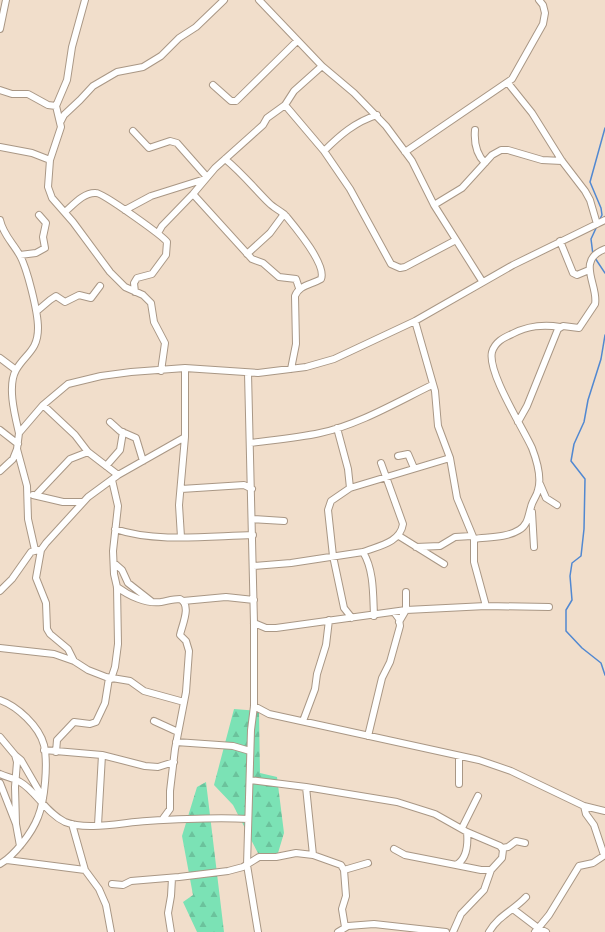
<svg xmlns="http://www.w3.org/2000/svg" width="605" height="932" font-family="Roboto,sans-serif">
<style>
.forest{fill:url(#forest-firs)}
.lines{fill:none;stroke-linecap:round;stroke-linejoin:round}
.stream{stroke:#5188d1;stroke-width:1.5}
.minor-casing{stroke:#a99785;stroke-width:8}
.minor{stroke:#fff;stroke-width:6}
</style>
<defs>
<pattern id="forest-firs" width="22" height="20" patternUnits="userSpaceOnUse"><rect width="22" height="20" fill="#7be2b5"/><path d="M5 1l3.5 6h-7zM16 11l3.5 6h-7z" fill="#6bc29c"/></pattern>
</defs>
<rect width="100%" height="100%" fill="#f1decb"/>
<path class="forest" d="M234 709 259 711 260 773 277 777 284 833 278 853 260 857 233 805 214 785Z
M206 782 224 932H197L183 902 193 895 182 836 197 787Z"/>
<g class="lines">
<path class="stream" d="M600 219 602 215 601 208 590 182 605 128
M593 255 591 239 597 226
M595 258 605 273
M605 335 601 359 588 400 584 422 574 444 571 461 585 479 584 529 581 556 572 563 570 576 572 600 566 610V631L582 648 601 663 605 675"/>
<defs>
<path id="minor" d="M85 0 72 47 67 80 56 106 61 127 50 160 48 187 52 198 73 222 110 272 125 287 143 295 151 303 154 322 165 343 161 371
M259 0 322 66 354 93 386 126 412 161 434 205 482 281
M0 29 6 0
M508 83 532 113 562 161 585 191 590 200 597 224
M213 85 231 101H236L297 41
M0 90 12 94H28L48 105 56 106
M285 105 324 151 350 189 391 264 400 268 405 267 456 240
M61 121 64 115 80 100 93 86 117 72 143 67 161 56 179 38 196 27 224 0
M475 130C474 142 476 154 485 163
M133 131 149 148 170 141 177 143 207 177
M0 147 32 153 50 160
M324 151C340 135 355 122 377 115
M405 152 512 79 543 24 545 13 543 5 539 0
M225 159C241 172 254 188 269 203 274 208 281 211 286 216 295 227 327 265 321 279 311 285 299 285 295 296L296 344 291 369
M193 194 252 259 263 263 279 277 296 279 299 288
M434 205 462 188 492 155 501 150H508L542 160 562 161
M125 210 151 196 205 179
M65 212C73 205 84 192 96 193 103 193 163 236 167 242L166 255 152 274 137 278 134 283 135 292
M0 220C3 234 12 242 19 254 27 267 38 312 38 328 38 351 25 354 16 370 7 386 15 416 19 433
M158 233 162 226 193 194 215 168 263 125 267 118 285 105 294 91 322 66
M560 241 573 273 577 275 589 270
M247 254 270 233 284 214
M20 255 36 253 45 248 43 237 46 223 39 215
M37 311 50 300 56 296 65 302 79 295 91 298 100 286
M415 321 435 391 438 426 450 458 457 498 474 539V562L486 606
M0 358 16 370
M248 373 254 623V706L251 730 247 865 258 932
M43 405 75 435 88 452 118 475
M110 422 120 431 136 438 143 461
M518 422 527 406 558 329 563 326 579 328 595 304C599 286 575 260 605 249
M337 428 348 469 350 488
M0 430 18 444
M250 443C273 440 297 438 320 433 358 425 397 402 432 385
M17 449 27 486 28 519 35 550
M398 456 408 454 414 468
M106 466 120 450 123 432
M0 471 13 459 17 449 19 433 43 405 68 384 101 376 131 372 185 368 258 373 306 367 334 359 415 321 513 265 605 220
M540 484 546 498 557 505
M181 489 244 485 252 489
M33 495 63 502H83
M36 495 70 459 88 452
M532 512 534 547
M252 519 284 521
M115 529C156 543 209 536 253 535
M399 536 444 564
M181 537 179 505 185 437
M474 539C488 537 506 538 519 530 528 525 528 516 531 507 532 501 537 496 538 490 542 477 537 461 532 448 523 428 487 372 492 352 495 342 503 338 512 334 528 326 542 324 560 327
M416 547 440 546 455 537 472 536
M363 552C378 546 400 543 403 524L381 463
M114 563 122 570 128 583 151 601
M253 566 291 563 363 552C374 570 373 594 374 616
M117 587C129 596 146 604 161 602 167 601 173 599 180 599 192 605 182 625 180 635L186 641 189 651 186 692 175 749 170 791V809L162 820
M0 591 12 579 31 552 38 550
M183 601 226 597 254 600
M352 618 344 608 333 556 328 510 331 501 350 488 450 458
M399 622 406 610V592
M254 623 266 628H276L406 610 486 606 549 607
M0 648 54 654 74 661 88 670 106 677 130 681 144 691 184 702
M74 661 68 649 50 634 47 629 46 603 36 578 41 550 46 543 88 497 118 475 185 437V368
M111 679 115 667 118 644 117 587 114 574 113 551 118 506 112 480
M0 700C17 706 39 726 44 745 48 763 45 800 38 817 32 833 14 856 0 864
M254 706 269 714 479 760 511 771 584 806 605 811
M154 721 178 732
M303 721 315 689 317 674 326 645 329 620
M368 736 382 678 390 662 400 626 399 619 394 612
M0 737 15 755 17 762 15 787 16 824
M176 742 233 746 250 751
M44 750 102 755 145 766 158 767 174 762
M56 752 57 740 74 722 90 724 96 722 105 703 109 678
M15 755 21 760 43 798
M459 756V784
M0 774C6 777 14 778 20 782 35 790 46 813 65 822 87 831 124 822 147 821 180 819 215 817 248 819
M250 780 306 787 397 802 435 814 467 832 500 846 503 850 502 858 491 870 484 890 461 914 453 932
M0 783 16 824 20 846
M306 787 313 855
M584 806 586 814 594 825 604 855
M72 824 85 870 99 889 106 905 111 932
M98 825 102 755
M462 828 478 796
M502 848 508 847 516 841 525 843
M394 849 405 855 456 865C467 859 468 843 467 832
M7 860 85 870
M456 865 481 870H491
M344 870 368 863
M112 884 123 885 131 881 179 877 228 871 243 867 259 857H276L296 853 313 855 341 865 344 870 346 896 342 909 345 927
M513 909 538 928 546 932
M171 932 168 913 171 896 172 878
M338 932 348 926 374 924 446 932
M489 932C499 915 513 911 526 897
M535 932 549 915 579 866 593 863 605 855"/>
</defs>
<use href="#minor" class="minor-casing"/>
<use href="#minor" class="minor"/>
</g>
</svg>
